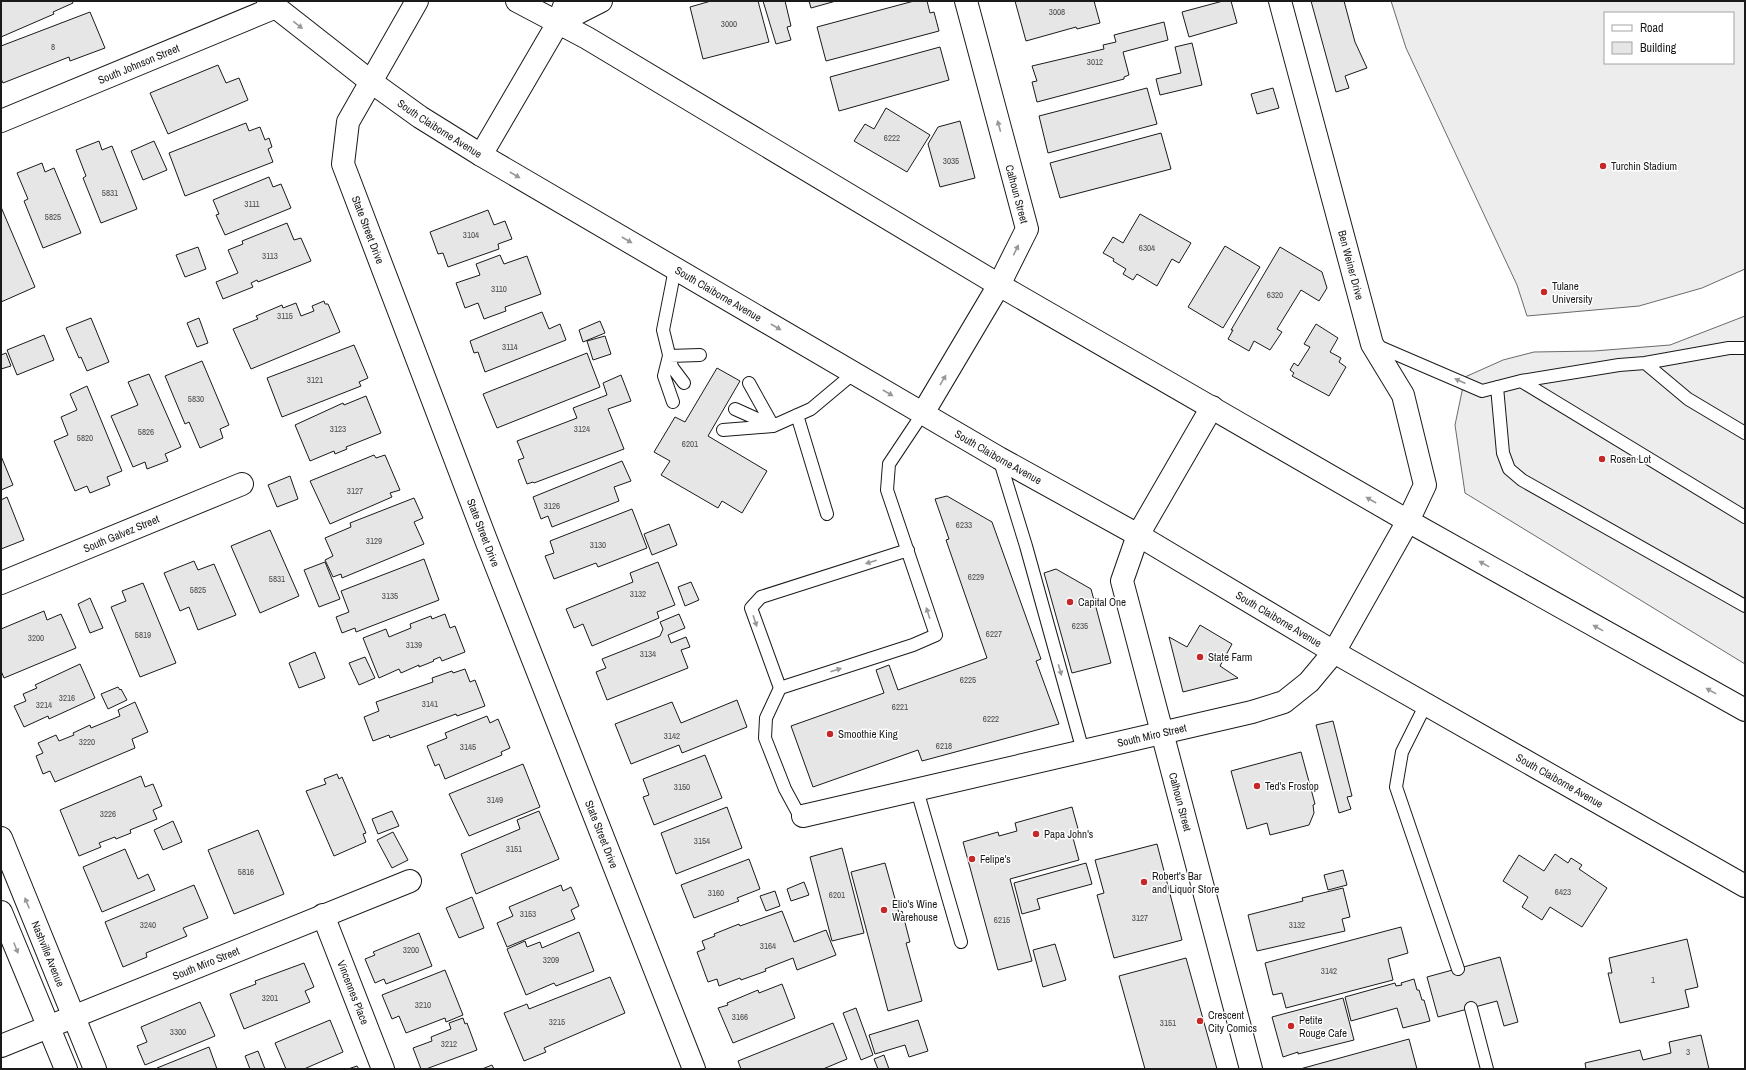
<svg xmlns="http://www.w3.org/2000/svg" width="1746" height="1070" font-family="'Archivo Narrow',sans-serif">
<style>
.built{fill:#ededed;stroke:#6a6a6a;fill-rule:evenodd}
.building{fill:#e6e6e6;stroke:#1a1a1a}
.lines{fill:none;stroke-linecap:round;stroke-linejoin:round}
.lane-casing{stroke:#1a1a1a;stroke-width:14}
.street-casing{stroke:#1a1a1a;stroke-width:24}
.primary-casing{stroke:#1a1a1a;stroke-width:24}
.lane{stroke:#fff;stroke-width:12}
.street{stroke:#fff;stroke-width:22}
.primary{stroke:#fff;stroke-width:22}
.oneway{fill:#989898}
.poi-dot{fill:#c62828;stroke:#fff;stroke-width:1.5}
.labels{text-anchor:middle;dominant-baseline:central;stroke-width:3;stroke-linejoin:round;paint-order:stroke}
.number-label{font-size:9px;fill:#4d4d4d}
.street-label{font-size:11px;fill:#1a1a1a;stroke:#fff}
.poi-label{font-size:11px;fill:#1a1a1a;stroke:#fff;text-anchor:start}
</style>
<rect width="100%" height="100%" fill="#fff"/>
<path class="built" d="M1391 1H1745V269L1702 288 1639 306 1527 316 1517 285 1406 48ZM1605 13H1733V63H1605Z
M1745 316V664L1465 493 1455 425 1465 377 1503 360 1534 352 1594 351 1670 345Z"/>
<path class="building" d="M1 1H72L73 3 53 12 54 14 1 37Z
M711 1H758L769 42 703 59 690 7Z
M763 1H785L791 26 787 27 791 40 776 44Z
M809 1H836L811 8Z
M914 1H927L930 13 934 12 939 31 826 61 817 27Z
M1015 1H1094L1100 23 1077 29 1076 27 1026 41Z
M1223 1H1231L1237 23 1189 37 1182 12Z
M1311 1H1344L1355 42 1367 68 1345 76 1349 88 1336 92Z
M90 12 105 48 70 61 69 57 3 83 1 79V46Z
M1164 22 1168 40 1123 52 1129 75 1124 77V79L1037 102 1032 82 1037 81 1032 66 1104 49 1103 45 1116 42 1114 35Z
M1192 43 1202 85 1160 95 1156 79 1181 73 1175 47Z
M940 47 949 80 839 111 830 77Z
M218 65 226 83 239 78 248 100 168 134 150 93Z
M1147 88 1157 124 1048 153 1039 116Z
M1273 88 1279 108 1257 114 1251 94Z
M886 108 930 135 907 172 854 141 865 124 874 129Z
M960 121 975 178 940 187 928 144 938 127Z
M246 123 249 131 260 127 265 140 269 138 272 147 268 149 273 162 185 196 169 153Z
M1161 133 1171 169 1060 198 1050 163Z
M99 141 102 150 112 146 137 209 101 223 83 178 86 176 76 150Z
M154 141 167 170 143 180 131 151Z
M42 163 45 172 54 168 81 233 43 248 24 201 28 199 17 173Z
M269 177 273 187 281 184 291 208 225 235 216 215 219 214 213 200Z
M1 207 35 287 1 302Z
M488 210 494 225 505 221 512 239 498 244 499 249 448 267 443 253 438 254 430 232Z
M1140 214 1191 243 1179 263 1172 259 1157 286 1137 274 1133 280 1123 274 1126 269 1113 261 1114 259 1103 253 1113 237 1123 243Z
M287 223 294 240 301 238 311 261 258 282 257 280 251 283 253 287 223 299 216 282 238 273 228 250 243 244 242 241Z
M1225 246 1260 267 1223 328 1188 307Z
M198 247 206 269 185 277 176 255Z
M1280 247 1322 272 1327 288 1319 301 1301 290 1277 329 1282 332 1270 350 1254 341 1249 351 1228 339 1233 330H1231Z
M500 255 504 264 527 256 541 294 505 307 506 311 484 319 478 303 465 308 456 283 480 275 476 264Z
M324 301 325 304H328L340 332 251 369 233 329 258 319 256 316 282 305 283 308 296 303 301 316 314 311 312 306Z
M542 312 549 329 560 324 566 340 485 372 478 352 474 353 470 341Z
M91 318 109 362 87 371 81 357 79 358 66 328Z
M199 318 208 343 197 347 187 323Z
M600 321 605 333 583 342 579 330Z
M1316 324 1338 338 1330 352 1341 358 1339 362 1346 367 1329 396 1292 376 1294 373 1290 370 1294 363 1298 366 1310 347 1304 344Z
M44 335 54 360 17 375 7 350Z
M605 336 611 354 593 360 587 341Z
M354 345 368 378 359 382 361 386 282 417 267 378Z
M6 353 11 366 1 369V355Z
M587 353 600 387 497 428 483 394Z
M202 361 229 425 220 429 223 438 200 448 189 422 185 424 165 376Z
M717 368 740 381 708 436 767 471 742 513 722 501 718 508 661 475 670 461 654 452 675 417 685 422Z
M149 374 181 447 165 454 168 461 147 469 145 462 133 467 111 416 138 405 128 382Z
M621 375 631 401 608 409 624 449 534 483 533 482 527 484 518 460 524 458 517 441 577 418 573 408 607 395 603 383Z
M87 386 122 471 107 477 110 485 90 493 87 486 75 491 54 441 68 435 61 417 77 410 70 394Z
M366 396 381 433 346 447 347 449 335 454 334 451 310 461 295 425 343 403 344 405Z
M374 455 376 458 385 455 400 490 390 493 392 497 330 524 310 481Z
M1 456 13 485 1 490Z
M622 461 631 481 614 487 619 501 552 527 548 516 541 519 533 497Z
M290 476 298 499 277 507 268 485Z
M947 496 992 522 1041 659 1036 661 1059 724 922 761 918 750 813 787 791 726 884 693 876 670 889 665 898 690 987 658 946 540 949 539 935 499Z
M7 497 24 540 1 549V500Z
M414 498 423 518 414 522 424 544 342 578 341 574 333 577 325 560 333 556 325 538 351 527 350 523Z
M632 509 647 548 598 567 596 563 554 579 545 556 554 553 550 541Z
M669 524 677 545 652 555 644 534Z
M270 530 299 596 260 613 231 546Z
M424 559 439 600 356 632 355 628 342 633 336 617 349 612 341 591Z
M194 561 198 570 214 564 236 615 198 630 189 607 180 611 164 573Z
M325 562 340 599 319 607 304 570Z
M658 562 675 605 657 612 659 618 592 646 583 624 574 628 566 609 633 582 630 573Z
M1056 569 1091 589 1111 663 1072 673 1044 573Z
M691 582 699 600 685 606 678 587Z
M143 583 176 663 140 677 111 607 126 601 122 591Z
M90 598 103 628 90 633 78 604Z
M44 611 47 620 61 614 76 648 4 678 1 671V629Z
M445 614 450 628 455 626 465 652 442 661 440 657 433 660 434 661 419 667V665L401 673 399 669 379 678 363 638 386 629 389 637 411 628 410 624 431 616 432 619Z
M679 614 685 628 668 635 671 643 686 637 690 647 681 650 688 668 607 700 596 672 606 668 602 659 660 636 663 629 660 622Z
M1200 625 1232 644 1220 666 1238 678 1183 692 1169 637 1187 647Z
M315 652 325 678 299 688 289 663Z
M365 657 375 678 359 685 349 663Z
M80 664 95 698 49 719 48 716 24 727 14 706 26 701 23 694 37 688 35 685Z
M465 669 470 682 475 680 485 706 457 716 456 714 390 738 389 735 373 741 364 717 379 711 376 702 433 682 432 678 452 671 453 673Z
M118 687 120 690 121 689 127 700 108 709 101 694Z
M737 700 747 727 682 753 679 745 631 764 615 724 672 702 681 723Z
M135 702 148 732 132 739 135 748 55 782 50 771 43 774 36 756 43 753 38 743 56 735 59 741 74 735 73 733 90 725 91 728 120 716 118 710Z
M487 716 490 723 498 719 510 748 501 752 502 755 445 779 439 764 435 766 427 746 447 738 445 733Z
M1333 721 1352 796 1347 797 1351 809 1339 813 1316 725Z
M1301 752 1315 804 1313 805 1314 813 1309 825 1270 835 1267 823 1247 829 1231 771Z
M705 755 722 798 654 825 643 797 649 795 643 779Z
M523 764 540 807 469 836 449 794Z
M337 774 339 779 342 777 366 833 363 834 366 842 334 856 306 791 326 784 324 779Z
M141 776 145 787 153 784 162 806 153 810 157 819 130 830 131 833 116 839 115 837 99 843 101 847 79 856 60 810Z
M727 807 742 848 676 874 661 833Z
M1072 807 1080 836 1073 838 1079 860 1010 879 1032 961 998 970 963 842 998 832 999 836 1017 831 1015 823Z
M392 811 399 826 378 834 372 819Z
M539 811 559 859 476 894 461 854 520 829 517 820Z
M173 821 182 842 163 850 154 830Z
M258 830 284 894 234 914 208 850Z
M393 832 408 860 392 868 377 840Z
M1157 844 1182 940 1114 958 1097 895 1104 893 1095 860Z
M842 848 864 933 832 941 810 857Z
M125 849 138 879 148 874 155 890 102 912 83 867Z
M1555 854 1568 863 1571 858 1582 865 1579 869 1607 888 1582 927 1550 907 1542 920 1522 907 1528 897 1503 881 1519 855 1544 871Z
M749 859 760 889 737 898 739 901 694 918 681 885Z
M885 863 899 913 902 911 910 942 906 943 922 1001 888 1011 851 872Z
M1086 863 1092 884 1037 899 1040 909 1022 914 1014 883Z
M1343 870 1347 885 1328 890 1324 875Z
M804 882 809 895 791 901 787 889Z
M194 885 208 918 183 928 187 936 146 953 147 957 123 967 105 922Z
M561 885 563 891 571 887 579 906 571 910 575 919 507 947 497 923 513 916 509 907Z
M1343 888 1350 917 1342 919 1345 931 1257 951 1248 915 1303 901 1302 898Z
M775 891 780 906 766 911 760 896Z
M472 897 484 928 459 938 446 908Z
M782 911 794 942 826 930 836 955 797 970 793 958 765 969 766 971 741 980 740 978 719 986 717 979 708 982 697 952 705 949 702 941 715 936 714 934 739 924 740 926Z
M1401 927 1408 953 1388 959 1393 980 1286 1008 1282 993 1273 995 1265 963Z
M579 932 594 971 556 986 554 983 526 995 507 949 525 941 527 947 540 942 542 948Z
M419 933 432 966 386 984 384 979 375 983 365 959 375 955 373 952Z
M1687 939 1698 987 1685 990 1689 1007 1620 1023 1608 973H1612L1609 958Z
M1055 944 1066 980 1043 987 1033 950Z
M1500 957 1518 1022 1504 1026 1497 1001 1438 1017 1427 977Z
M1186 958 1217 1069H1145L1119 976Z
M304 963 314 987 305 991 310 1002 244 1029 230 994 256 984 255 981Z
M445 970 463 1015 446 1022 445 1018 406 1033 399 1016 392 1019 382 995Z
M610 977 625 1013 544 1048 546 1052 524 1061 504 1013 527 1004 529 1009Z
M1414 979 1417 990H1419L1422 1000H1424L1430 1021 1403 1028 1397 1008 1351 1021 1345 997 1395 983 1396 986 1402 985 1401 983Z
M782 984 795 1018 733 1043 718 1008 728 1005 727 1003 758 990 759 993Z
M1343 998 1354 1040 1298 1054V1052L1283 1057 1272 1017Z
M200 1002 215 1036 145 1065 137 1046 147 1042 141 1027Z
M856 1008 873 1055 861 1060 843 1013Z
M463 1018 465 1024 467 1023 477 1050 426 1069H421L413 1048 432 1041 431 1037 451 1029 449 1023Z
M330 1020 343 1052 304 1069H286L275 1043Z
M918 1020 928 1051 909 1057 905 1045 875 1054 869 1035Z
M833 1023 847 1059 823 1069H741L738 1061Z
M1701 1035 1709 1069H1586L1585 1063 1640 1050 1643 1060 1671 1053 1669 1042Z
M1409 1039 1417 1069H1300Z
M209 1047 217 1069H157V1068Z
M258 1051 265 1069H250L245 1056Z
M884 1055 889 1069H878L874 1059Z
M492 1065 494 1069H482Z
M357 1066 359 1069H348Z"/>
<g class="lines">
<defs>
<path id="lane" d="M675 269 663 330 672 367 684 383
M1375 345 1482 391 1521 381 1745 517
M1645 363 1688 399 1745 433
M1521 381 1619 365 1645 363 1729 348H1745
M1497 387 1503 453 1509 469 1522 480 1745 606
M673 402 664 376 669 356 700 355
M735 409 773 426 811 409 854 373
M797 415 827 514
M723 430 773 426 749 383
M999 458 1026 546 1083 751
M908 550 761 597 751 608 780 688 913 645 936 635 887 490 889 464 923 413
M780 688 766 718 765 738 785 789 798 813 803 816
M1426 704 1402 752 1396 787 1458 969
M917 790 961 942
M1471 1008 1487 1069"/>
<g id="street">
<path id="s1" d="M417 1 348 122 343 164 486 540 694 1069"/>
<path d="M558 23 601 1"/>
<path id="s2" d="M1 121 276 7"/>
<path d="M481 155 558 23 566 1"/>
<path id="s3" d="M1212 407 1138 535 1122 581 1251 1069"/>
<path d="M923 413 999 285 1027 229 966 1"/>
<path id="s4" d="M1 583 242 484"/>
<path id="s5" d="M803 816 1252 712 1284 702 1309 682 1334 652 1408 521 1425 485 1403 395 1372 344 1280 1"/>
<path id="s6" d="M1 838 95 1069"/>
<path d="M1 912 66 1069"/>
<path id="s7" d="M323 915 383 1069"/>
<path id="s8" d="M1 1046 410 881"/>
</g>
<g id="primary">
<path id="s9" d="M268 1 370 81 420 117 481 155 999 458 1138 535 1334 652 1745 886"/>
<path d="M517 1 587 38 999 285 1408 521 1745 710"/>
</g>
</defs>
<use href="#lane" class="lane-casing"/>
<use href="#street" class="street-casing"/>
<use href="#primary" class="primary-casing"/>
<use href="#lane" class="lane"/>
<use href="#street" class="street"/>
<use href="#primary" class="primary"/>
</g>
<defs><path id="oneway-solid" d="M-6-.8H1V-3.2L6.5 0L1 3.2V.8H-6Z"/></defs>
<g class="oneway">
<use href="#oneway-solid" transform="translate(298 25) rotate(38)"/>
<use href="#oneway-solid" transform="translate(999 126) rotate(-105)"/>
<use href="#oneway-solid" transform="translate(515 175) rotate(30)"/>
<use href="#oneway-solid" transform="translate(627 240) rotate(30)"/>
<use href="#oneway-solid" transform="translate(1016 250) rotate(-64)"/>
<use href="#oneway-solid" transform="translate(776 327) rotate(30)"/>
<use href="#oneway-solid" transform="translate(943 380) rotate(-59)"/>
<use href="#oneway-solid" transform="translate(1460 381) rotate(-156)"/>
<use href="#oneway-solid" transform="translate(888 393) rotate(30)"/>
<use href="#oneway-solid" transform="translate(1371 500) rotate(-150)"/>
<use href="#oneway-solid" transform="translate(871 562) rotate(162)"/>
<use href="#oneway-solid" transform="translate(1484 564) rotate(-151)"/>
<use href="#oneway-solid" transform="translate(928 613) rotate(-108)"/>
<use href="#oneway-solid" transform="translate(755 621) rotate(71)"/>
<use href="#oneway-solid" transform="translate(1598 628) rotate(-151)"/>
<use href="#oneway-solid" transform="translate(836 670) rotate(-18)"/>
<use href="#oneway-solid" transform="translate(1060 670) rotate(74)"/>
<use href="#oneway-solid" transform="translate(1711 691) rotate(-151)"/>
<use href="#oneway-solid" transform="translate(27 903) rotate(-112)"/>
<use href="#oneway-solid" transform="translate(16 948) rotate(68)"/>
</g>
<g class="poi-dot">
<circle cx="1603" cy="166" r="4"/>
<circle cx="1544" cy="292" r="4"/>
<circle cx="1602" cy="459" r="4"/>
<circle cx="1070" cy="602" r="4"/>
<circle cx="1200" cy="657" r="4"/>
<circle cx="830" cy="734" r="4"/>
<circle cx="1257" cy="786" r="4"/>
<circle cx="1036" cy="834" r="4"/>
<circle cx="972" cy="859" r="4"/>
<circle cx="1144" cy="882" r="4"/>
<circle cx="884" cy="910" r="4"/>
<circle cx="1200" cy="1021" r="4"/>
<circle cx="1291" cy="1026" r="4"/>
</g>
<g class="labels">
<g class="number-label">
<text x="1057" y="12">3008</text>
<text x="729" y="24">3000</text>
<text x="53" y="47">8</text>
<text x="1095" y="62">3012</text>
<text x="892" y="138">6222</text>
<text x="951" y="161">3035</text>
<text x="110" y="193">5831</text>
<text x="252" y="204">3111</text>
<text x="53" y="217">5825</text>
<text x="471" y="235">3104</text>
<text x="1147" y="248">6304</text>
<text x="270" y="256">3113</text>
<text x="499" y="289">3110</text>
<text x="1275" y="295">6320</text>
<text x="285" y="316">3115</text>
<text x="510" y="347">3114</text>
<text x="315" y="380">3121</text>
<text x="196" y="399">5830</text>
<text x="338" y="429">3123</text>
<text x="582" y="429">3124</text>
<text x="146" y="432">5826</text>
<text x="85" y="438">5820</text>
<text x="690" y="444">6201</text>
<text x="355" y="491">3127</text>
<text x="552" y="506">3126</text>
<text x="964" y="525">6233</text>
<text x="374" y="541">3129</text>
<text x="598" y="545">3130</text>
<text x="976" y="577">6229</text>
<text x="277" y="579">5831</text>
<text x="198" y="590">5825</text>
<text x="638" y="594">3132</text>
<text x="390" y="596">3135</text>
<text x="1080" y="626">6235</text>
<text x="994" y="634">6227</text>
<text x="143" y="635">5819</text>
<text x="36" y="638">3200</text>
<text x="414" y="645">3139</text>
<text x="648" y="654">3134</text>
<text x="968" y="680">6225</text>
<text x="67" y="698">3216</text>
<text x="430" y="704">3141</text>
<text x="44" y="705">3214</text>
<text x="900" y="707">6221</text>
<text x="991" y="719">6222</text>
<text x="672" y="736">3142</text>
<text x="87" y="742">3220</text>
<text x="944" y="746">6218</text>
<text x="468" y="747">3145</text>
<text x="682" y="787">3150</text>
<text x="495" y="800">3149</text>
<text x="108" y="814">3226</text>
<text x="702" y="841">3154</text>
<text x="514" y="849">3151</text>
<text x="246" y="872">5816</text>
<text x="1563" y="892">6423</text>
<text x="716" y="893">3160</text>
<text x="837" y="895">6201</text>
<text x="528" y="914">3153</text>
<text x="1140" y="918">3127</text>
<text x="1002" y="920">6215</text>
<text x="148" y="925">3240</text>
<text x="1297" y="925">3132</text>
<text x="768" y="946">3164</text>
<text x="411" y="950">3200</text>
<text x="551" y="960">3209</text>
<text x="1329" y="971">3142</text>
<text x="1653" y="980">1</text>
<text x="270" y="998">3201</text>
<text x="423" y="1005">3210</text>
<text x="740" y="1017">3166</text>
<text x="557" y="1022">3215</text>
<text x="1168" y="1023">3151</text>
<text x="178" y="1032">3300</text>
<text x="449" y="1044">3212</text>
<text x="1688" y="1052">3</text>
</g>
<g class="street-label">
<text stroke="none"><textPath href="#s2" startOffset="149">South Johnson Street</textPath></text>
<text stroke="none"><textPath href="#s9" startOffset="214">South Claiborne Avenue</textPath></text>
<text transform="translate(1017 194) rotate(75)">Calhoun Street</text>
<text stroke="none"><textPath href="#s1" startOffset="252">State Street Drive</textPath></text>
<text transform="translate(1351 265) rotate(75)">Ben Weiner Drive</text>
<text stroke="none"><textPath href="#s9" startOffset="538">South Claiborne Avenue</textPath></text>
<text stroke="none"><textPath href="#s9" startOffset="862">South Claiborne Avenue</textPath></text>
<text stroke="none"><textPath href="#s1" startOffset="576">State Street Drive</textPath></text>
<text stroke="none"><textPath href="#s4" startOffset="130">South Galvez Street</textPath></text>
<text stroke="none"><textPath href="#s9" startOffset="1186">South Claiborne Avenue</textPath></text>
<text stroke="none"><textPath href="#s5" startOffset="358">South Miro Street</textPath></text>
<text stroke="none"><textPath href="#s9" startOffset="1510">South Claiborne Avenue</textPath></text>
<text stroke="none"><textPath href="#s3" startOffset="425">Calhoun Street</textPath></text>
<text stroke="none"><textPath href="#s1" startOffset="900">State Street Drive</textPath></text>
<text stroke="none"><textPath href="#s6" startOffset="125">Nashville Avenue</textPath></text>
<text stroke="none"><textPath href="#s8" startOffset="221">South Miro Street</textPath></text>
<text stroke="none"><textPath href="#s7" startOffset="83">Vincennes Place</textPath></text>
</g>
<g class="poi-label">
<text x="1611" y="166">Turchin Stadium</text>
<text x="1552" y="286">Tulane<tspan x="1552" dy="13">University</tspan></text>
<text x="1610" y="459">Rosen Lot</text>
<text x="1078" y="602">Capital One</text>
<text x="1208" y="657">State Farm</text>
<text x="838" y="734">Smoothie King</text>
<text x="1265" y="786">Ted's Frostop</text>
<text x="1044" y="834">Papa John's</text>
<text x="980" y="859">Felipe's</text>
<text x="1152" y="876">Robert's Bar<tspan x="1152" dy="13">and Liquor Store</tspan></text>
<text x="892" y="904">Elio's Wine<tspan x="892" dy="13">Warehouse</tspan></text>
<text x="1208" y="1015">Crescent<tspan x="1208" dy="13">City Comics</tspan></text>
<text x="1299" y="1020">Petite<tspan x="1299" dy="13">Rouge Cafe</tspan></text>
</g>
</g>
<rect width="1746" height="1070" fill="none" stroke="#1a1a1a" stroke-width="4"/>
<rect x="1604" y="12" width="130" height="52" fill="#ffffff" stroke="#a3a3a3"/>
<rect x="1612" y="25" width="20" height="6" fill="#ffffff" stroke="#a3a3a3"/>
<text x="1640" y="32" font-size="12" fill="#1a1a1a">Road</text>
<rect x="1612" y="42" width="20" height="12" fill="#e6e6e6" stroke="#a3a3a3"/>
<text x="1640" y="52" font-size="12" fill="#1a1a1a">Building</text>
</svg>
